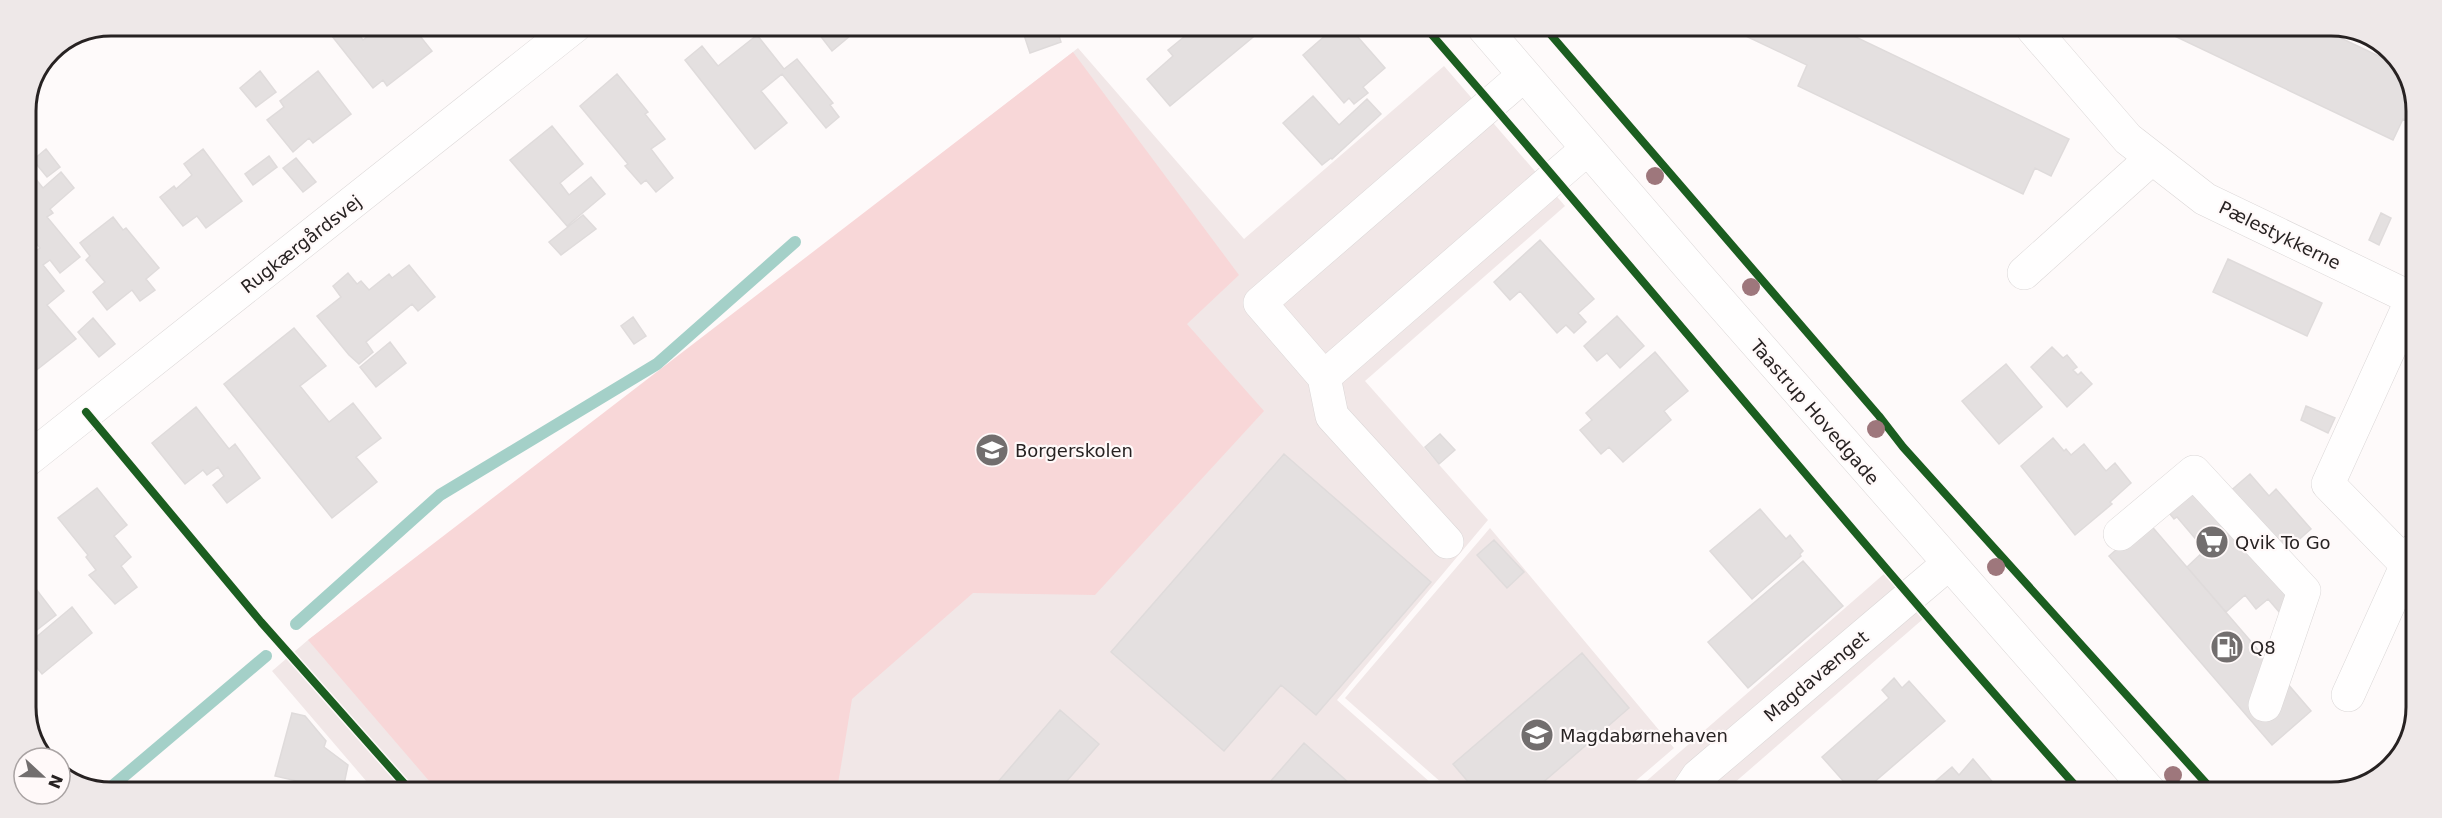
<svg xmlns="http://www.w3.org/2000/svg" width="2442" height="818" font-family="'DejaVu Sans',sans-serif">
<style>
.built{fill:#f1e7e7}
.green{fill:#f8d7d8}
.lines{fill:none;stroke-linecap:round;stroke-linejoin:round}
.stream{stroke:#a4d0c8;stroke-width:12}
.building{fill:#e4e0e0;stroke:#dfdbdb;stroke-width:1.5}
.minor-casing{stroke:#dbd7d7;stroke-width:34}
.minor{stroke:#fffefe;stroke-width:33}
.cycleway-casing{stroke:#fff9f9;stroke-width:11}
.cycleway{stroke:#1b5e20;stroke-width:8}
.tree{fill:#9e777c}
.labels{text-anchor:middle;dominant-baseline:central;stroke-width:4.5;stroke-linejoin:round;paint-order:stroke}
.street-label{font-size:18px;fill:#272222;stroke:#fff9f9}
.poi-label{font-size:18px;fill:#272222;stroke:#fff9f9;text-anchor:start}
.rim{fill:none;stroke:#272222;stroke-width:3}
</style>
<rect width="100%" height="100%" fill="#fefafa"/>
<path class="built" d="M1078 48 1244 239 1444 66 1565 206 1365 381 1488 520 1337 700 1440 791 373 789 272 671 308 640 652 378Z
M1490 528 1674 748 1624 791H1451L1345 698Z
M1884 574 1923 619 1725 791H1635Z"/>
<path class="green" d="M1073 52 1239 275 1187 324 1264 411 1095 595 973 593 852 699 837 790 436 789 308 640Z"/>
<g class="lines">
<path class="stream" d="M296 624 440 495 657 364 795 242
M110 788 266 656"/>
</g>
<path class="building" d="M324 26H352L363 40 381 26H412L432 51 387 86 383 80 373 88Z
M818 27H843L850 36 832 51 815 29Z
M1026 27H1056L1061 42 1030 53 1022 29Z
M1195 28H1264L1170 106 1147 79 1173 56 1168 50Z
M1334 28H1350L1385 68 1363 87 1368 93 1354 104 1349 98 1344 103 1303 55Z
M1731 29H1839L2069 139 2051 176 2035 168 2023 194 1798 86 1807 65Z
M2162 30H2324L2402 67 2416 105V125L2403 119 2393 140Z
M757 35 784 69 797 59 833 103 830 105 839 117 826 128 782 74 761 91 787 123 755 149 685 60 702 46 718 66Z
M260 71 276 92 256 107 240 88Z
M318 71 351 114 313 143 309 138 293 152 267 120 284 107 280 101Z
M617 74 648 112 645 114 665 139 651 149 673 178 656 192 646 180 641 184 625 166 628 164 580 106Z
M1313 96 1339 125 1367 99 1381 114 1332 159 1331 158 1322 165 1283 123Z
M552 126 583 164 560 183 569 195 591 177 605 194 567 226 510 160Z
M46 149 60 167 47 177 33 160Z
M203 149 242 201 206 228 197 216 183 226 160 197 174 186 176 189 192 175 184 164Z
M269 156 277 167 253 185 245 174Z
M296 158 316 182 303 192 283 168Z
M61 172 74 188 50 209 53 213 47 217 80 257 60 273 50 260 43 265 64 291 47 305 76 339 34 372 26 362V250L28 248 33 253 40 248 26 231 29 229 26 225V177L31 173 43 188Z
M2381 213 2391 218 2379 245 2369 240Z
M583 215 596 229 561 255 549 242Z
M113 217 123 230 126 228 159 268 146 279 155 290 140 301 132 290 107 310 93 292 105 282 86 260 90 256 80 243Z
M1540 240 1594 299 1578 313 1586 322 1574 333 1566 325 1557 333 1520 291 1510 300 1494 282Z
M2228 259 2322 303 2307 336 2213 292Z
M409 265 435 297 418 311 412 304 366 342 373 352 359 364 349 355 317 316 341 297 333 286 348 273 357 284 361 281 369 290 389 274 392 278Z
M1617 316 1644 346 1620 368 1607 353 1597 361 1584 346Z
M633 317 646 336 634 344 621 326Z
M93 318 115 344 99 357 78 332Z
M294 328 326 366 300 386 329 422 353 403 381 438 356 457 377 482 332 518 224 384Z
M390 342 406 363 376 387 360 367Z
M2052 347 2063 358 2067 355 2077 367 2073 370 2078 375 2081 372 2092 384 2067 407 2031 367Z
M1655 352 1688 391 1664 411 1671 420 1623 462 1609 447 1601 454 1580 430 1592 420 1586 413Z
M2006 364 2042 407 1999 444 1962 401Z
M2306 406 2335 418 2328 433 2301 420Z
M196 407 229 449 235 444 260 478 227 503 213 485 224 476 218 467 207 475 203 470 185 484 152 443Z
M1440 434 1455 450 1439 464 1425 447Z
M2053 438 2064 451 2066 449 2071 455 2084 444 2106 471 2115 463 2131 483 2110 502 2112 504 2075 535 2021 466Z
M1284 454 1431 582 1316 715 1281 685 1224 751 1111 652Z
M2250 474 2269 496 2276 489 2311 529 2269 566 2297 598 2280 613 2268 599 2256 609 2245 595 2226 612 2187 567 2205 550 2177 517 2174 519 2166 509 2194 484 2213 506Z
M97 488 127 525 114 536 131 557 121 566 137 587 115 604 89 575 96 570 86 557 88 555 58 518Z
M1760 509 1786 539 1790 535 1803 551 1800 554 1801 556 1752 599 1710 551Z
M2148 522 2311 711 2272 745 2109 556Z
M1494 540 1524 572 1507 588 1477 555Z
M1803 561 1843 606 1748 688 1708 642Z
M26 576 56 615 33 633 26 624Z
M72 607 92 633 42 674 29 658 26 661V631L27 630 34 639Z
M1582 653 1629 708 1533 791H1476L1453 764Z
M1894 678 1902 688 1909 681 1945 721 1872 784 1878 792H1853L1822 757 1889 698 1882 690Z
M1060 710 1099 744 1059 790H991Z
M292 713 305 716 326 741 324 747 348 765 343 789H332L275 776Z
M1304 743 1358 791 1263 790Z
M1973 759 2001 792H1932L1929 787 1952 767 1959 775Z"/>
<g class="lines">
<defs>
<path id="minor" d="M1484 28 1694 272 2150 792
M2033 29 2128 139 2205 199 2415 300
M1524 75 1260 303 1324 377 1587 149
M2024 273 2152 158
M1324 377 1332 416 1447 542
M26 461 575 26
M2120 534 2194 472 2304 591 2265 705
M2407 565 2328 484 2412 299
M2348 695 2413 551
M1688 791 1698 776 1948 564"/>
</defs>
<use href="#minor" class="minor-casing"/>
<use href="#minor" class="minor"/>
<defs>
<path id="cycleway" d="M1426 28C1646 281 1858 542 2081 792
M1545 28 1879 416 1903 447 2214 792
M86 412 261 622 409 789"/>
</defs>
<use href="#cycleway" class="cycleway-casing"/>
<use href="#cycleway" class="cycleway"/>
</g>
<g class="tree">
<circle cx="1655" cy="176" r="9"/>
<circle cx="1751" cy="287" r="9"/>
<circle cx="1876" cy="429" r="9"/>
<circle cx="1996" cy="567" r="9"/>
<circle cx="2173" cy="775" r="9"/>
</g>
<defs>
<symbol id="school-disc" viewBox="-11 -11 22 22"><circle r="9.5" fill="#726e6e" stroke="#fff9f9"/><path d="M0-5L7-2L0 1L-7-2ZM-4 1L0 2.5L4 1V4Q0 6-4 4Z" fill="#fff"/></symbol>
<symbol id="supermarket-disc" viewBox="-11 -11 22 22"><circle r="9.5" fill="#726e6e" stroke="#fff9f9"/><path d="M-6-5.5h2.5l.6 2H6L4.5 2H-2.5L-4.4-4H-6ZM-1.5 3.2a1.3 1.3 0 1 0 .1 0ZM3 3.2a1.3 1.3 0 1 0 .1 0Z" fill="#fff"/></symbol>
<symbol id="fuel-disc" viewBox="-11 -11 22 22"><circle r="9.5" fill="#726e6e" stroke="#fff9f9"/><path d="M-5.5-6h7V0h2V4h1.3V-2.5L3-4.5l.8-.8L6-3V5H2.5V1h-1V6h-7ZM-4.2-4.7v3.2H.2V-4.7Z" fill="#fff"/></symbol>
</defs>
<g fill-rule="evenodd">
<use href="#school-disc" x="973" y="431" width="38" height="38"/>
<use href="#supermarket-disc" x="2193" y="523" width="38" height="38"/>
<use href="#fuel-disc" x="2208" y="628" width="38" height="38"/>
<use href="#school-disc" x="1518" y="716" width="38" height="38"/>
</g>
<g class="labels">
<g class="street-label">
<text transform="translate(2280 235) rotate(26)">Pælestykkerne</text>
<text transform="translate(301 244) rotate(-38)">Rugkærgårdsvej</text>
<text transform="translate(1815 412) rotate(49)">Taastrup Hovedgade</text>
<text transform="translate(1816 676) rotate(-40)">Magdavænget</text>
</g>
<g class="poi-label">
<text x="1015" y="450">Borgerskolen</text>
<text x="2235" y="542">Qvik To Go</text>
<text x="2250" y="647">Q8</text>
<text x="1560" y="735">Magdabørnehaven</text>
</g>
</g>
<path d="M0 0H2442V818H0ZM111 36H2331A75 75 0 0 1 2406 111V707A75 75 0 0 1 2331 782H111A75 75 0 0 1 36 707V111A75 75 0 0 1 111 36Z" fill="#eee8e8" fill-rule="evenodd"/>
<path class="rim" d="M111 36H2331A75 75 0 0 1 2406 111V707A75 75 0 0 1 2331 782H111A75 75 0 0 1 36 707V111A75 75 0 0 1 111 36Z"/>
<g transform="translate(42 776) rotate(112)"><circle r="28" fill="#fff9f9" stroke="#a9a3a3" stroke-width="1.5"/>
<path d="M0-4.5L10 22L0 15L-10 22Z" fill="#726e6e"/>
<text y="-9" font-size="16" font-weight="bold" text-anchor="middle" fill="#272222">N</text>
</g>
</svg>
